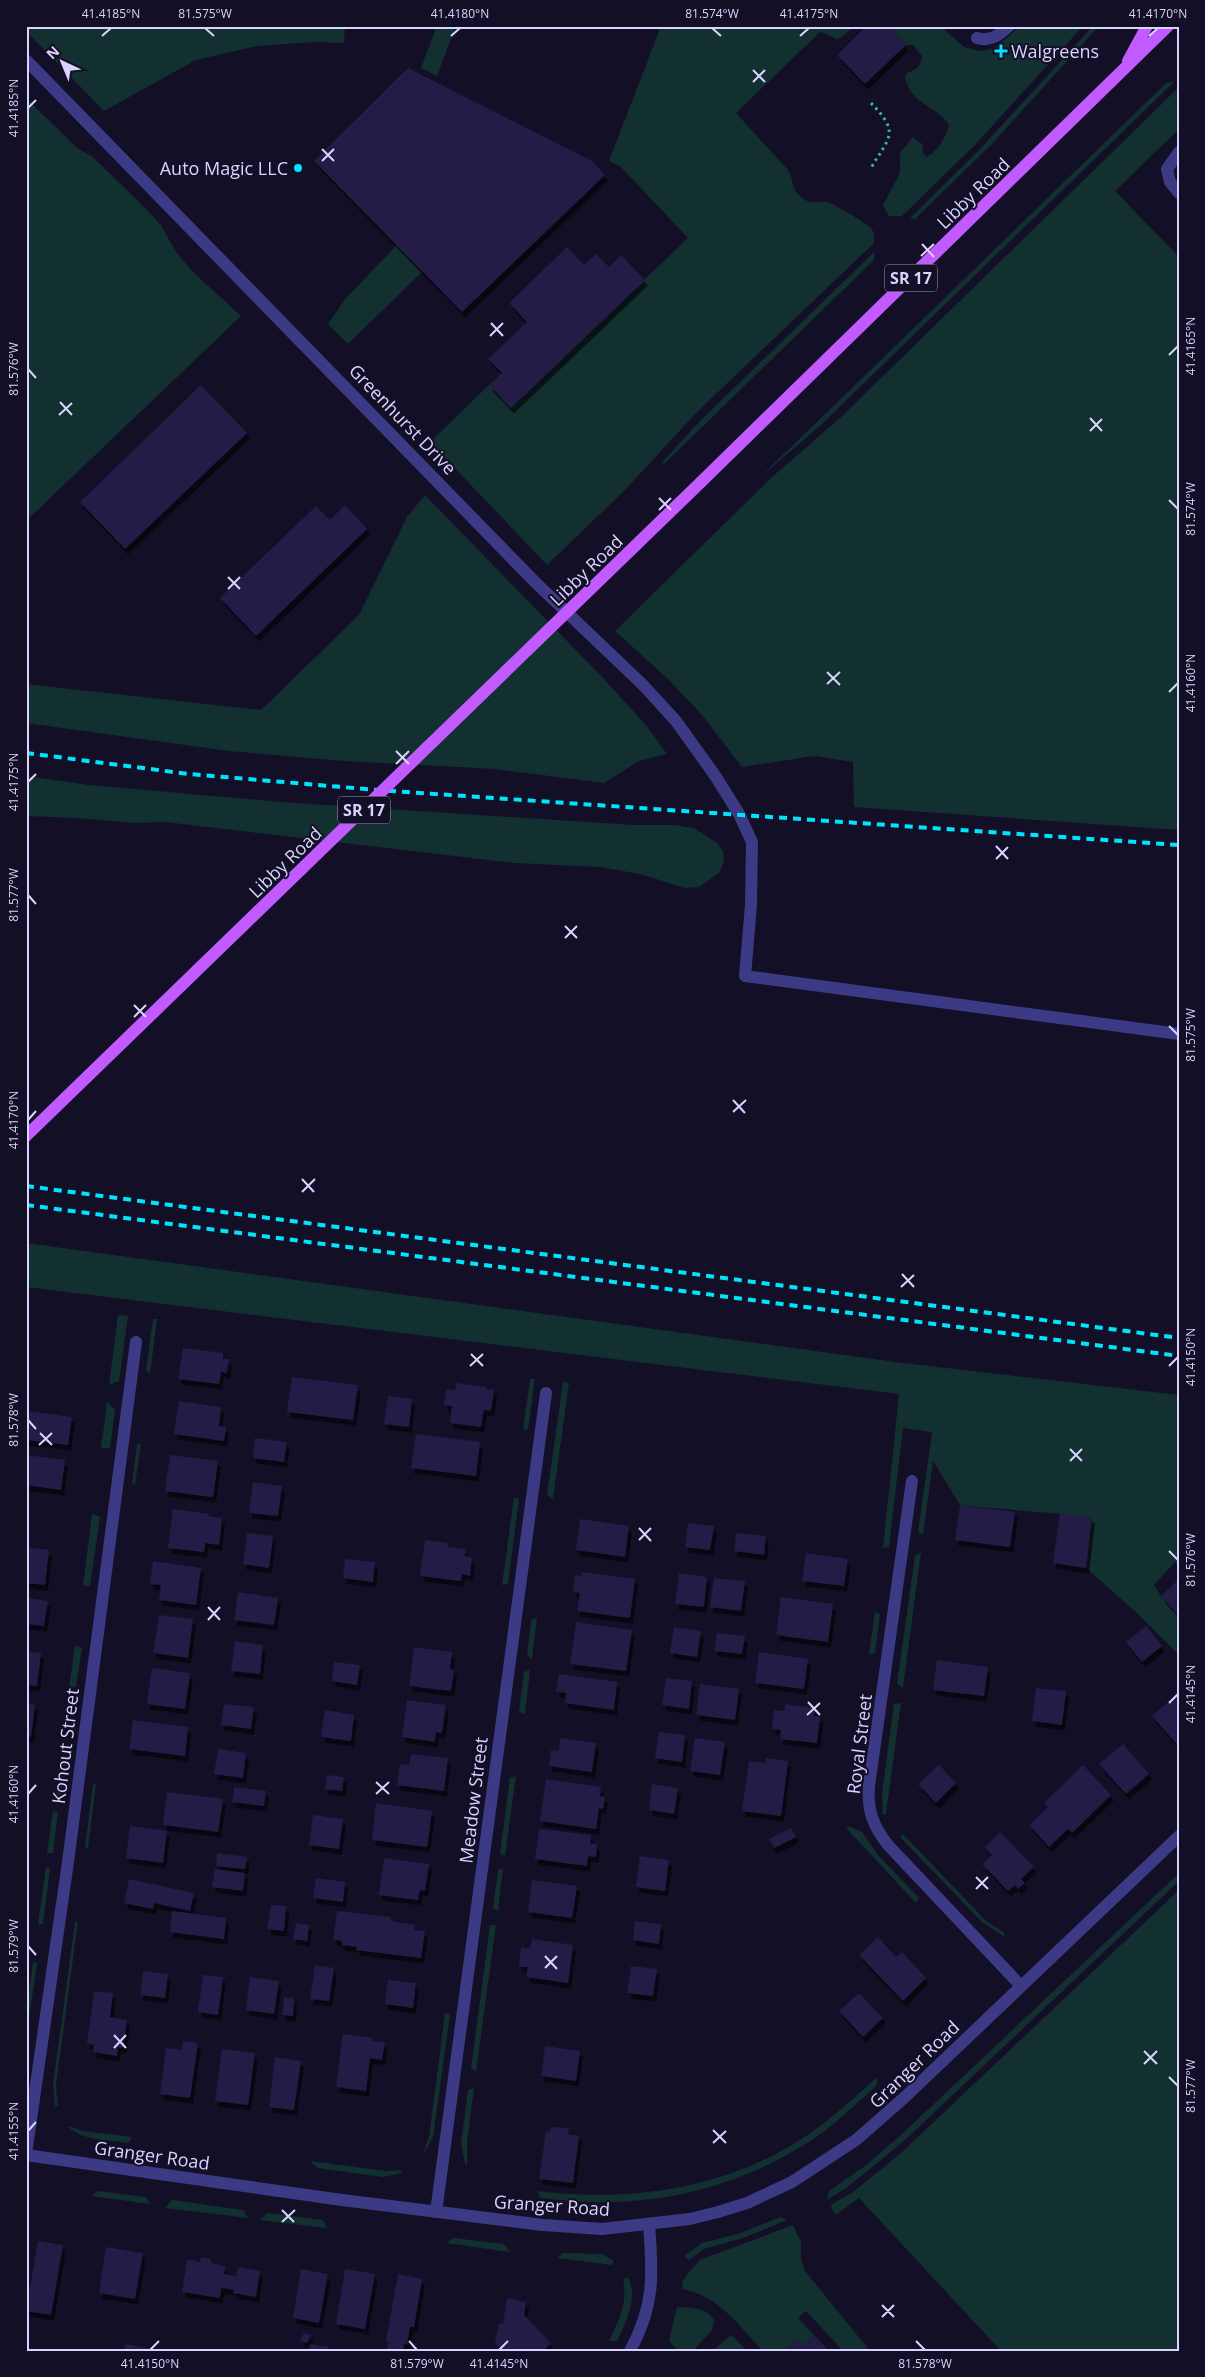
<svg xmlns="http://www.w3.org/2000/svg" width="1205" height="2377" font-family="'Open Sans',sans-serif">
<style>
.green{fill:#12302f}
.building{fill:#241b47;filter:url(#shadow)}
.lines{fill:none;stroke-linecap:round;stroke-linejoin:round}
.path{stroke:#2fb8b0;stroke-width:3;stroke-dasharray:2.5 4;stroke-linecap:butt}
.service{stroke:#3d3a85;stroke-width:12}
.minor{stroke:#3d3a85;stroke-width:12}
.tertiary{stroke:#3d3a85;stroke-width:12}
.primary{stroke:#c25bff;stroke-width:12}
.rail{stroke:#00e5ff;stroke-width:4;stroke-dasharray:8 6;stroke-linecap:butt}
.primary-bridge{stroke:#c25bff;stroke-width:12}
.ticks{fill:none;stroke:#d9d4ff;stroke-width:2}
.poi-dot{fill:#00e5ff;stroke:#130f26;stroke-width:2}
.labels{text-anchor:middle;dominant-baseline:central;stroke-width:4;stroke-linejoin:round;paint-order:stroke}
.shield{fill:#130f26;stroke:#9e99be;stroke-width:1}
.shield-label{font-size:16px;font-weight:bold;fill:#d9d4ff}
.poi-label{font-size:18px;fill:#d9d4ff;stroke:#130f26;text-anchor:start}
.street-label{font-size:18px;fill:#d9d4ff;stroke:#130f26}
.neatline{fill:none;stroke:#d9d4ff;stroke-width:2}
.ticks-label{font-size:12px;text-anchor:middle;fill:#d9d4ff}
</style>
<defs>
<filter id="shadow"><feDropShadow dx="3" dy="5.5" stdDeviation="0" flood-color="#0009"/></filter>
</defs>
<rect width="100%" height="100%" fill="#130f26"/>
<path class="green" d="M26 26H345L344 43 315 42 257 46 196 60 104 111 26 31Z
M437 26H456L437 76 421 68Z
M661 26H854L842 37 837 39 820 32 736 113 788 170C794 180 791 189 801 197 810 205 817 201 827 202 833 203 867 224 871 228 875 233 874 237 874 243L695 414 626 489 547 565 430 442 489 385 511 407 688 238 621 167 609 161Z
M887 26H940L964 47 979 51 993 49 1021 26H1083L975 145 902 216H889L883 205 900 173V153L913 137 922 144 923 153 926 157C935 154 948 135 949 125 937 105 913 107 905 78L907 73C916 70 921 66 922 56L913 45H906Z
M1093 26 1097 28 992 144 915 219 910 218 980 149Z
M1174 82 821 425 756 481 1166 83Z
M1179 87V129L1115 191 1179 257V830L854 807 853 762 814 756 742 767 702 715 669 680 615 631 772 477 840 418Z
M26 98 77 148 93 157 146 209 161 225 176 252 192 271 241 316 26 521Z
M397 245 422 272 348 344 328 324 346 298Z
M874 252V260L664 464 662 462 701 420Z
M425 495 603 678 646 725 667 754 639 761 604 783 495 769 344 761 229 751 26 723V684L261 710 359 615 407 517Z
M26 776 89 785 281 802 633 825H675L694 828 717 843 723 852 724 862 719 873 699 887 685 888 640 874 600 867 515 863 165 822 135 823 78 818 26 816Z
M26 1243 903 1363 1179 1395V1566L1175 1562 1154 1585 1161 1596 1179 1616V1655L1138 1614 1086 1568 1092 1517C1048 1512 1004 1510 960 1505L933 1461 923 1535 918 1532 932 1432 903 1428 889 1547 883 1548 899 1394 26 1287Z
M118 1315 128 1316 119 1381 109 1385Z
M153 1319H157L150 1374 146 1371Z
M530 1379H535L528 1429 523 1430Z
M563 1382 569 1383 553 1499 547 1495Z
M107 1402 115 1410 110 1448H101Z
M141 1443 135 1485 132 1483 137 1445Z
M514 1497 519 1499 508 1584 502 1585Z
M92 1514 100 1517 90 1586H83Z
M921 1552 903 1688 897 1684 915 1556Z
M875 1611 880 1614 875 1653 869 1654Z
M537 1618 532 1659 527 1655 531 1620Z
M75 1645 82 1648 76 1687 69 1688Z
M530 1670 525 1714 519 1712 524 1672Z
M901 1703 886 1814 883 1815 882 1793 894 1704Z
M61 1755 66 1757 61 1795 55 1796Z
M516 1776 505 1856 500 1853 510 1778Z
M96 1783 88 1848 85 1847 93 1784Z
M53 1811 58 1813 53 1853H47Z
M851 1827 862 1832 879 1856 919 1898 916 1903 846 1828Z
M903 1834 987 1922 1005 1933 1003 1936 982 1922 900 1837Z
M46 1867 50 1869 43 1924H38Z
M503 1868 498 1911 493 1908 498 1870Z
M1179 1873V1881L905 2140 849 2186 827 2200 829 2191 865 2166 901 2135Z
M1179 1890V2351H1001L859 2198 836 2215 831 2208 832 2204 853 2192 901 2153Z
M78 1921 56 2085 58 2106 55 2107 53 2085 75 1922Z
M490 1925H496L476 2072 471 2068Z
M33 1962 37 1963 26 2040V2015Z
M445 2013 450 2015 433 2137 422 2157 429 2137Z
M877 2077V2085C858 2102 840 2120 819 2135 758 2178 680 2202 605 2202 584 2203 562 2200 541 2198L537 2191C634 2203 735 2188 816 2129 838 2113 857 2095 877 2077Z
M474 2088 467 2143V2163L465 2164 461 2144 468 2090Z
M69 2126 83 2131 132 2137 128 2143C107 2140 85 2141 68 2127Z
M310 2161 386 2171 401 2170 402 2173 383 2177 318 2168Z
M97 2191 145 2197 151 2204 91 2196Z
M172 2200 243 2210 248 2218 165 2208Z
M268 2213 323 2220 327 2228 260 2220Z
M780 2217 787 2220 743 2238 704 2249 689 2260 684 2256 702 2243 741 2233Z
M793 2225 801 2242V2259L805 2271 870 2351H843L806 2311 798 2318 814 2335 803 2346 796 2340 785 2351H763C738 2325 718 2295 682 2289L683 2281 688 2273 700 2260Z
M454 2238 504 2244 510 2252 446 2243Z
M563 2253 602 2254 614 2261 612 2265 557 2258Z
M628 2277C639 2298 625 2323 617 2341H609C619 2320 628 2303 623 2279Z
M677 2307C691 2308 707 2307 714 2320L712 2330 693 2351H678L669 2341Z
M730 2336 734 2337 747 2351H712Z"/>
<path class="building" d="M866 26H887L906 45 865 84 837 55Z
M408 68 592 161 605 175 462 312 314 161Z
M567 247 584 265 596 254 609 267 621 255 645 280 511 408 489 385 502 373 488 359 527 322 509 303Z
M201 385 247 433 125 549 80 502Z
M345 505 367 529 256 636 220 598 316 506 330 520Z
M183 1348 223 1353V1359H229L227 1373 221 1372 219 1384 178 1379Z
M292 1377 358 1385 353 1420 287 1412Z
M456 1383 487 1387 486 1389 494 1390 491 1411 484 1410 481 1427 450 1423 452 1406 444 1405 446 1389 455 1390Z
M388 1396 412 1399 409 1427 384 1424Z
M179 1401 221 1407 219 1426 226 1427 224 1441 174 1434Z
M27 1411 72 1417 68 1445 26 1440Z
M416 1434 480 1442 476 1476 411 1468Z
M255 1438 287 1442 284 1462 253 1458Z
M26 1455 65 1460 61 1490 26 1485Z
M170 1455 218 1461 213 1497 165 1491Z
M253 1482 282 1486 278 1516 249 1513Z
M960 1505 1015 1512 1010 1547 955 1540Z
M173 1509 209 1514 208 1516 222 1518 219 1545 205 1543 204 1552 168 1548Z
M1060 1513 1092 1517 1086 1568 1053 1563Z
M580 1519 629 1526 625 1557 576 1550Z
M688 1523 714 1526 710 1550 685 1547Z
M247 1533 273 1536 269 1568 243 1564Z
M736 1533 766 1536 764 1555 734 1551Z
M425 1540 448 1543 447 1547 465 1549V1556L472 1558 470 1576 462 1574 461 1581 420 1576Z
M26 1547 49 1550 45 1585 26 1583Z
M806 1553 848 1559 844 1586 802 1581Z
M345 1559 375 1562 373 1582 343 1578Z
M153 1561 201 1568 196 1605 159 1600 161 1585 150 1584Z
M582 1572 635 1579 630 1618 577 1611 580 1593 573 1592 575 1575 582 1576Z
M679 1573 707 1577 704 1607 675 1604Z
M714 1578 745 1581 741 1611 710 1607Z
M1179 1579V1616L1161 1596Z
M238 1592 278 1598 274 1625 234 1620Z
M781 1597 833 1604 828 1642 776 1635Z
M26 1598 48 1601 44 1626 26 1624Z
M159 1615 193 1619 188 1658 153 1653Z
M576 1622 632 1630 626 1671 570 1664Z
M1146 1626 1162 1646 1142 1662 1126 1642Z
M674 1627 701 1631 697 1657 670 1653Z
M717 1633 745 1636 742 1654 714 1651Z
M235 1641 263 1645 260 1674 231 1671Z
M414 1647 452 1652 450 1669 454 1670 451 1691 409 1686Z
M26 1651 41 1653 37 1686 26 1685Z
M759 1652 808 1659 804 1689 755 1683Z
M937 1660 988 1667 984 1696 933 1690Z
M334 1662 360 1665 357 1685 332 1681Z
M152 1668 190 1673 185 1709 147 1704Z
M559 1674 617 1682 614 1710 565 1703 566 1693 556 1692Z
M666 1678 692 1681 689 1709 662 1705Z
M700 1684 739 1689 735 1720 696 1715Z
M1036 1688 1066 1691 1062 1725 1032 1721Z
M1176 1695 1179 1698V1747L1152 1716Z
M407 1700 446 1705 442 1733 436 1732 435 1742 402 1737Z
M26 1704 35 1705 31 1737 26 1736Z
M224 1704 254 1707 251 1729 221 1725Z
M785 1704 815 1708 814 1716 820 1717 817 1743 780 1739 781 1730 772 1729 774 1710 784 1711Z
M325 1710 354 1715 351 1741 321 1737Z
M133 1720 188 1727 185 1756 129 1749Z
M659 1732 685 1735 682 1762 655 1758Z
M560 1738 596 1743 592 1772 549 1766 551 1750 559 1751Z
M695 1738 725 1742 720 1775 690 1771Z
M1123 1744 1149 1774 1126 1794 1099 1764Z
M218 1749 246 1753 243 1778 214 1774Z
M411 1754 448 1758 444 1791 397 1785 400 1764 409 1765Z
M766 1758 788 1761 781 1816 742 1811 749 1761 765 1763Z
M939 1765 956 1783 936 1803 918 1784Z
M1083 1765 1111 1795 1072 1833 1068 1829 1049 1847 1029 1825 1048 1807 1044 1803Z
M327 1775 344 1777 342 1791 325 1789Z
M546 1779 601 1787 600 1796 605 1797 603 1809 599 1808 596 1829 540 1821Z
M652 1784 678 1788 674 1814 649 1810Z
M234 1787 266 1791 264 1806 232 1802Z
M167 1792 223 1799 218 1832 163 1825Z
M376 1803 432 1811 427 1847 372 1840Z
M313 1815 343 1819 339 1849 309 1845Z
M130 1826 167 1831 163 1863 126 1858Z
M791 1828 796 1837 774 1848 769 1839Z
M539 1829 591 1835 590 1843 597 1844 596 1857 588 1856 587 1866 535 1859Z
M1000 1832 1034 1867 1021 1879 1025 1883 1018 1889 1015 1885 1008 1891 982 1864 992 1855 985 1847Z
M217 1853 247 1857 245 1869 216 1866Z
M640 1856 669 1860 665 1891 636 1887Z
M384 1858 429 1864 425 1891 420 1890 418 1900 379 1895Z
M215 1869 245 1873 243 1891 212 1887Z
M316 1878 345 1882 343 1902 313 1898Z
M129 1879 194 1893 190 1911 154 1903 153 1909 124 1903Z
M532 1880 577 1886 572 1918 528 1912Z
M271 1905 286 1906 284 1931 267 1929Z
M172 1911 226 1918 224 1939 170 1932Z
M337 1911 391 1917V1921L415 1925 414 1930 425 1931 421 1958 356 1950 357 1947 342 1945V1941L333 1939Z
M635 1921 661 1924 659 1944 633 1940Z
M296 1923 309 1925 307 1941 293 1939Z
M878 1937 896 1957 902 1952 926 1978 903 2001 859 1955Z
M532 1939 573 1945 568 1983 526 1977 528 1967H519L521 1947 530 1949Z
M315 1965 334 1968 329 2001 310 1999Z
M631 1966 657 1969 653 1996 627 1993Z
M143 1971 168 1974 165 1998 140 1995Z
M203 1975 223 1977 218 2015 198 2012Z
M250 1977 279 1981 274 2014 246 2010Z
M388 1980 416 1983 413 2008 385 2004Z
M94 1991 113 1993 110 2017 127 2020 123 2048 118 2047 117 2056 93 2052 94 2045 87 2043Z
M859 1993 883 2018 863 2037 839 2011Z
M284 1997 294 1998 293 2016 282 2015Z
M343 2034 373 2038 372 2041 385 2042 382 2060 370 2058 366 2091 336 2087Z
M183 2041 198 2043 190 2098 160 2094 166 2048 182 2050Z
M545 2046 580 2051 576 2081 541 2076Z
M222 2049 255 2053 248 2105 215 2101Z
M275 2057 301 2061 294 2110 269 2107Z
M551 2127 569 2128 568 2134 579 2136 573 2183 539 2179 546 2131 550 2132Z
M38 2241 63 2245 51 2315 26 2311Z
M106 2247 143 2253 135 2299 99 2293Z
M201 2257 211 2259V2263L225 2266 224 2274 236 2276 238 2267 260 2271 256 2297 233 2293 234 2290 221 2288 220 2298 182 2292 187 2259 200 2262Z
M301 2269 328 2274 319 2323 293 2318Z
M345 2269 375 2274 365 2329 336 2324Z
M398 2274 422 2279 414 2327H410L407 2345 404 2344 403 2351H387L388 2342 386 2341Z
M507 2298 526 2302 524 2315 551 2343 543 2351H503L495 2343 499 2323 503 2324Z
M304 2333 311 2335 307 2343 300 2341Z
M814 2335 829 2351H785L796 2339 803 2346Z
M125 2344 157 2350V2351H124Z
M310 2344 328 2347V2351H309Z"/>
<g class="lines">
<path class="path" d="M871 103C900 133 890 136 871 168"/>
<path class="service" d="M977 38C991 42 999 35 1009 26
M26 60 535 582 643 685 676 721 716 777 739 814 752 842 751 905 745 976 1179 1034
M1179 152 1167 169 1170 182 1179 193"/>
<path class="minor" d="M912 1481 869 1786C867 1810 873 1826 888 1845L1021 1986
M26 2154 68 1862 136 1342
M436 2212 546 1393
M630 2351C655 2305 653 2274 649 2225"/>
<path class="tertiary" d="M26 2155 342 2200 543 2225 602 2229 690 2219 718 2212 747 2203 792 2182 856 2140 905 2097 1179 1836"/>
<path class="primary" d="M1128 61 1147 26
M701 482 1168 26"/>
<path class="rail" d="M26 753 189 774 377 790 1179 845
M26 1186 1179 1338
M26 1205 1179 1356"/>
<path class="primary-bridge" d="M26 1136 701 482"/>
</g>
<path class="ticks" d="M205 28 214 36M712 28 721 36M102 36 111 28M451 36 460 28M800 36 809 28M1149 36 1158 28M753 70 765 82M753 82 765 70M28 108 36 100M322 149 334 161M322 161 334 149M922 244 934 257M921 256 934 244M491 323 503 336M490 336 503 323M1169 355 1178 346M28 369 36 378M60 402 72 415M59 415 72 403M1090 418 1102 431M1090 431 1102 419M659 498 671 510M1169 500 1178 509M659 510 671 498M228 577 240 589M228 589 240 577M827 672 840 685M827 684 840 672M1169 692 1178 683M396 751 409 764M396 764 409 751M28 782 36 774M996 846 1008 859M996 859 1008 847M28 895 36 904M565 926 577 938M565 938 577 926M134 1005 146 1017M134 1017 146 1005M1169 1026 1178 1035M733 1100 745 1113M733 1112 746 1100M28 1120 36 1111M302 1179 314 1192M302 1192 315 1179M902 1274 914 1287M901 1287 914 1275M471 1354 483 1366M470 1366 483 1354M1169 1366 1178 1357M28 1420 36 1429M40 1433 52 1445M39 1445 52 1433M1070 1449 1082 1461M1070 1461 1082 1449M639 1528 651 1541M639 1540 651 1528M1169 1551 1178 1560M208 1607 220 1620M208 1620 220 1607M808 1702 820 1715M1169 1703 1178 1694M807 1715 820 1703M376 1782 389 1794M28 1794 36 1785M376 1794 389 1782M976 1877 988 1889M976 1889 988 1877M28 1946 36 1955M545 1956 557 1969M545 1968 557 1956M114 2035 126 2048M114 2048 126 2035M1144 2051 1157 2064M1144 2064 1157 2051M1169 2077 1178 2086M713 2130 726 2143M28 2131 36 2122M713 2143 726 2131M282 2210 294 2222M282 2222 295 2210M882 2305 894 2317M882 2317 894 2305M409 2341 417 2350M916 2341 925 2350M150 2350 159 2341M499 2350 508 2341"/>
<g class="poi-dot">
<path d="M998.5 43.5h5v5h5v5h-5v5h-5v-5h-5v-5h5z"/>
<circle cx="298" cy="168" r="5"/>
</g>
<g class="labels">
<g class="shield">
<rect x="885" y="264.5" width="52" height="27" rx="4"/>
<rect x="338" y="796.5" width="52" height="27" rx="4"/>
</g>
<g class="shield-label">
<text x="911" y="278">SR 17</text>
<text x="364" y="810">SR 17</text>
</g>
<g class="poi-label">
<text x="1011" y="51">Walgreens</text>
<text x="288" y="168" text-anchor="end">Auto Magic LLC</text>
</g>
<g class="street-label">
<text transform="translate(973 193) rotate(-44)">Libby Road</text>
<text transform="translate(403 419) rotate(46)">Greenhurst Drive</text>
<text transform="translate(586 570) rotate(-44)">Libby Road</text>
<text transform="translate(285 862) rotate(-44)">Libby Road</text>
<text transform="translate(859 1744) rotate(-83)">Royal Street</text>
<text transform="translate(65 1746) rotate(-83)">Kohout Street</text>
<text transform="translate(473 1800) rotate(-83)">Meadow Street</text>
<text transform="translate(914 2064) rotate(-44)">Granger Road</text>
<text transform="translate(152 2155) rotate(8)">Granger Road</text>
<text transform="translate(552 2205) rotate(4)">Granger Road</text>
</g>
</g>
<rect width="1205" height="2377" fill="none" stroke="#130f26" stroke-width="55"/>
<g transform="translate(62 62) rotate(316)" stroke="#130f26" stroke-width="4" paint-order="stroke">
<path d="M0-4L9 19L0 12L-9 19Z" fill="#d9d4ff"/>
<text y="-8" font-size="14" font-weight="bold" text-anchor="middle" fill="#d9d4ff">N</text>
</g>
<rect x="28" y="28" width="1150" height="2322" class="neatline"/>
<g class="ticks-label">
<text x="111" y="18">41.4185°N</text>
<text x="205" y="18">81.575°W</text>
<text x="460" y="18">41.4180°N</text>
<text x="712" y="18">81.574°W</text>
<text x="809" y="18">41.4175°N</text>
<text x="1158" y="18">41.4170°N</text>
<text transform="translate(14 108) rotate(-90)" y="4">41.4185°N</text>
<text transform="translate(1191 346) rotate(-90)" y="4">41.4165°N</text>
<text transform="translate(14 369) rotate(-90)" y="4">81.576°W</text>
<text transform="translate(1191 509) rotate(-90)" y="4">81.574°W</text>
<text transform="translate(1191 683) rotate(-90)" y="4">41.4160°N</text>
<text transform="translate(14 782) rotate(-90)" y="4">41.4175°N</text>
<text transform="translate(14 895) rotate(-90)" y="4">81.577°W</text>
<text transform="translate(1191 1035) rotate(-90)" y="4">81.575°W</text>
<text transform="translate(14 1120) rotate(-90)" y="4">41.4170°N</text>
<text transform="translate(1191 1357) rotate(-90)" y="4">41.4150°N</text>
<text transform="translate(14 1420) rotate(-90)" y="4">81.578°W</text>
<text transform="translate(1191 1560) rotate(-90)" y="4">81.576°W</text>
<text transform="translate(1191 1694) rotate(-90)" y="4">41.4145°N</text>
<text transform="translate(14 1794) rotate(-90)" y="4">41.4160°N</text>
<text transform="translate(14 1946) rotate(-90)" y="4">81.579°W</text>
<text transform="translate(1191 2086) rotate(-90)" y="4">81.577°W</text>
<text transform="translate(14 2131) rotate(-90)" y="4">41.4155°N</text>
<text x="150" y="2368">41.4150°N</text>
<text x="417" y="2368">81.579°W</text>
<text x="499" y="2368">41.4145°N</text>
<text x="925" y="2368">81.578°W</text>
</g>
</svg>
